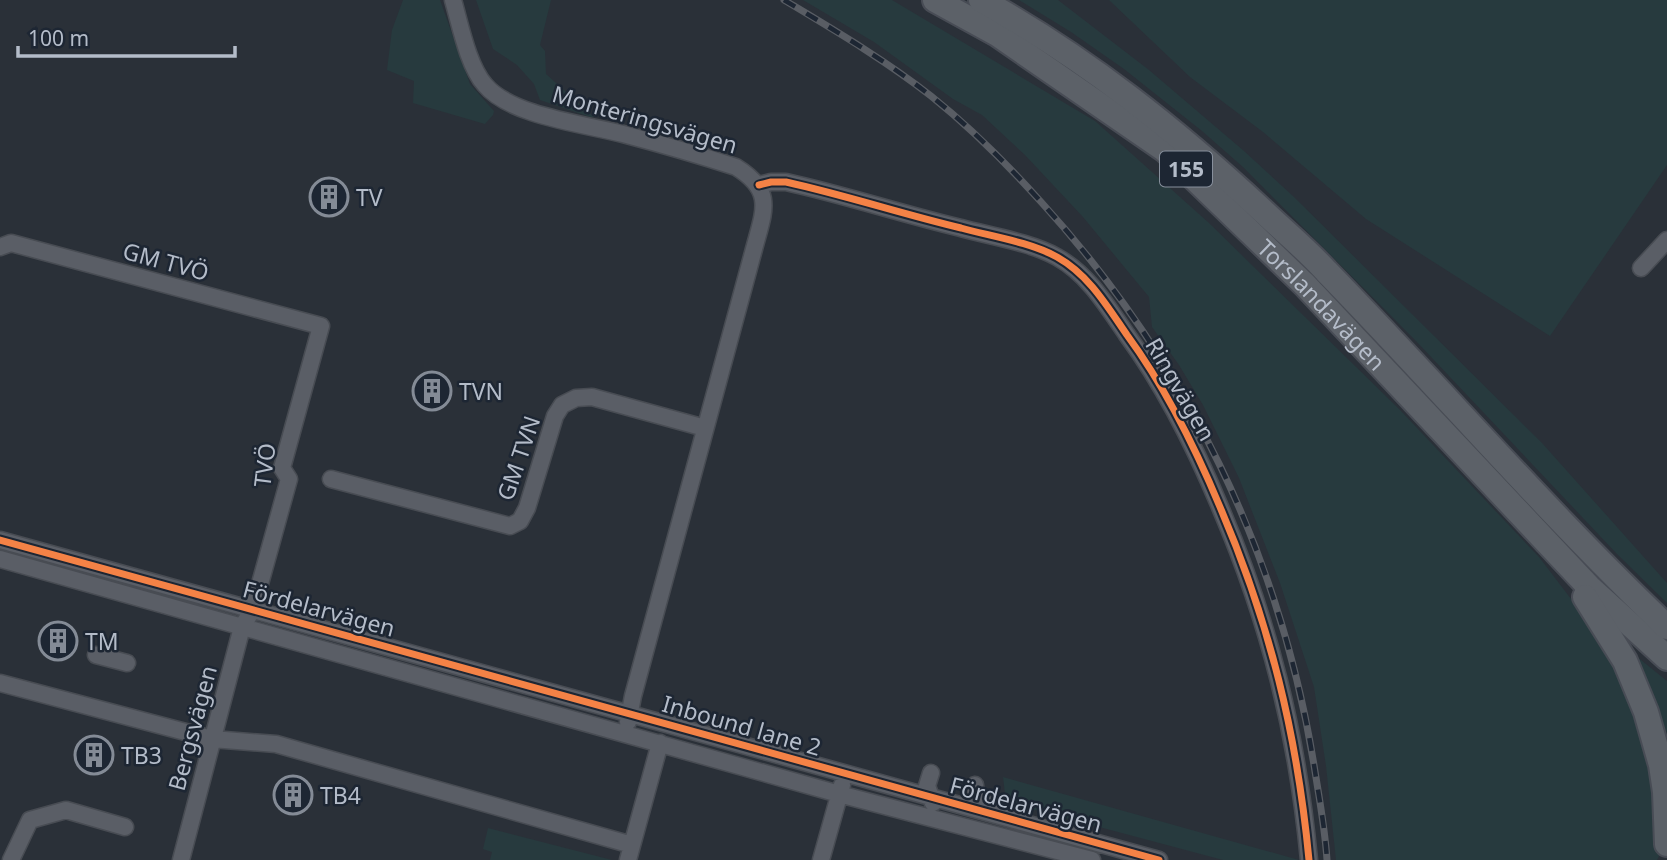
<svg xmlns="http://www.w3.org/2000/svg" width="1667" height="860" font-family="'Noto Sans',sans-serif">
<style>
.green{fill:#273a3e}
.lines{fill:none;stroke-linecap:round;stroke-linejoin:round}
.street-casing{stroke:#484c53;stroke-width:19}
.primary-casing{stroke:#484c55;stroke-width:28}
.street{stroke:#5a5e66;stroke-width:16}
.primary{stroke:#5c6168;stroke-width:24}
.rail-casing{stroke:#595d64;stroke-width:7}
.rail{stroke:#1d2633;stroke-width:4.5;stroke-dasharray:13;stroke-linecap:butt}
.cycleway-casing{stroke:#1d2633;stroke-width:11}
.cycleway{stroke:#f48246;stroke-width:7}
.labels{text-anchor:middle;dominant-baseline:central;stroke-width:5;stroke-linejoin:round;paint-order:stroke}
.shield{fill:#1d2633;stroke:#878f9c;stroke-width:2}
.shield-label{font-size:21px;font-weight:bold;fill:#b4bcc9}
.street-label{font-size:23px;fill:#b4bcc9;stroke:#1d2633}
.poi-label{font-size:23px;fill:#b4bcc9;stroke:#1d2633;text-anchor:start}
</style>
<rect width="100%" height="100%" fill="#2a3038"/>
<path class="green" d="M403 0H440L470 84 494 111 493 115 485 124 413 103 414 81 387 70 392 30Z
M476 0H551L540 45 545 51 546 74 594 117H590L540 100 534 84 517 65 493 49Z
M803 0H892L1095 121 1209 223 1400 410 1539 557 1594 629 1634 709 1654 782 1660 854 1657 860H1336L1326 766 1314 687 1280 583 1239 478 1203 405 1179 365 1152 327 1149 297 1083 217 1025 155 982 115 953 99 874 42Z
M1019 0H1058L1149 70 1244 151 1294 197 1542 443 1667 583V603L1617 554 1416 341 1243 167 1202 131 1124 69 1071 32Z
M1109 0H1667V165L1550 336 1366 219 1263 132 1190 77Z
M1636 656 1667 681V734V733Z
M1003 777 1299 860H1223L1006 802Z
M488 828 612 860H490L492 852 483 849Z"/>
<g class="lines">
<defs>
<path id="street" d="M453 0C460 24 468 66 485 85 511 116 584 124 623 134 661 144 699 155 736 167 775 191 764 211 754 249L633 696 628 722
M759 185 771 182H786C845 195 902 214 961 228 990 236 1030 242 1057 257 1089 275 1107 306 1127 335 1166 388 1195 447 1220 507 1270 624 1297 734 1309 860
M0 247 11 243 321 326 282 468 289 479 253 609 242 627 181 860
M1641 268 1667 240
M331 479 510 526 520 521 527 508 555 416 562 405 576 398 592 397 705 428
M0 540 1159 860
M0 559 839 794 1092 860
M96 655 127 663
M0 683 212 739 276 744 632 845
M931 773 927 786 933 803
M975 785 976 796 984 804 999 808
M11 860 30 820 66 810 125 827
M628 860 660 743
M821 860 842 785"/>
<g id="primary">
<path id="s1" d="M935 0 997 34 1165 150 1305 285 1589 587 1667 658"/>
<path d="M981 0C1087 59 1176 130 1265 213 1285 232 1307 250 1326 271 1441 389 1548 514 1667 627"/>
<path d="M1585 597 1625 661 1646 712 1661 765 1665 792 1667 844"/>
</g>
</defs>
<use href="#street" class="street-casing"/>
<use href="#primary" class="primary-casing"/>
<use href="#street" class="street"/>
<use href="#primary" class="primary"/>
<defs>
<path id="rail" d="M784 0C834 30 885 60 931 96 971 128 1008 165 1042 203 1186 361 1280 554 1314 765 1319 797 1325 828 1327 860"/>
</defs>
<use href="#rail" class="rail-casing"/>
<use href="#rail" class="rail"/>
<defs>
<path id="cycleway" d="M759 185 771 182H786C845 195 902 214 961 228 990 236 1030 242 1057 257 1089 275 1107 306 1127 335 1166 388 1195 447 1220 507 1270 624 1297 734 1309 860
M0 540 1159 860"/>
</defs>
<use href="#cycleway" class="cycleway-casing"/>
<use href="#cycleway" class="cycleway"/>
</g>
<defs>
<symbol id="building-ring" viewBox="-11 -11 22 22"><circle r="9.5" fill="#1d2633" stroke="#848b96" stroke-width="1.5"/><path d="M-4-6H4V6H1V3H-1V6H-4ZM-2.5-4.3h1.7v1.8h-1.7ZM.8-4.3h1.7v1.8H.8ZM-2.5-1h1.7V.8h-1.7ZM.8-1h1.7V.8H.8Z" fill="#848b96"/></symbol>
</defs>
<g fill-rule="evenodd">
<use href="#building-ring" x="307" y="175" width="44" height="44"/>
<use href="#building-ring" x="410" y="369" width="44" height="44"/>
<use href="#building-ring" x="36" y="619" width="44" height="44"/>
<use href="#building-ring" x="72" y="733" width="44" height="44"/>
<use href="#building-ring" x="271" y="773" width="44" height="44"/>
</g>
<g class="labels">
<rect class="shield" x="1160" y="151.5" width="52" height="35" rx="5"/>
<g class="shield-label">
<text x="1186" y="169">155</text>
</g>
<g class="street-label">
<text transform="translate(645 119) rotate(16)">Monteringsvägen</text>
<text transform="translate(166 261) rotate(15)">GM TVÖ</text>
<text stroke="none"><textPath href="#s1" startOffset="495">Torslandavägen</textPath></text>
<text transform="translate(1181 389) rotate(60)">Ringvägen</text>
<text transform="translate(518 458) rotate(-71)">GM TVN</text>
<text transform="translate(264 465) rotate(-83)">TVÖ</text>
<text transform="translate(319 608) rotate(15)">Fördelarvägen</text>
<text transform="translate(742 725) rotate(16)">Inbound lane 2</text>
<text transform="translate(192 728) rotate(-75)">Bergsvägen</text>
<text transform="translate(1026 804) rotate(15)">Fördelarvägen</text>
</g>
<g class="poi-label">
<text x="356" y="197">TV</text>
<text x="459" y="391">TVN</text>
<text x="85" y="641">TM</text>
<text x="121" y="755">TB3</text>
<text x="320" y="795">TB4</text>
</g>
</g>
<path d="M18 46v10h217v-10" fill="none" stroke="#b4bcc9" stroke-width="3.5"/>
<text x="28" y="46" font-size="21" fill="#b4bcc9" stroke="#1d2633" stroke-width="5" paint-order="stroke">100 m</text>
</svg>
